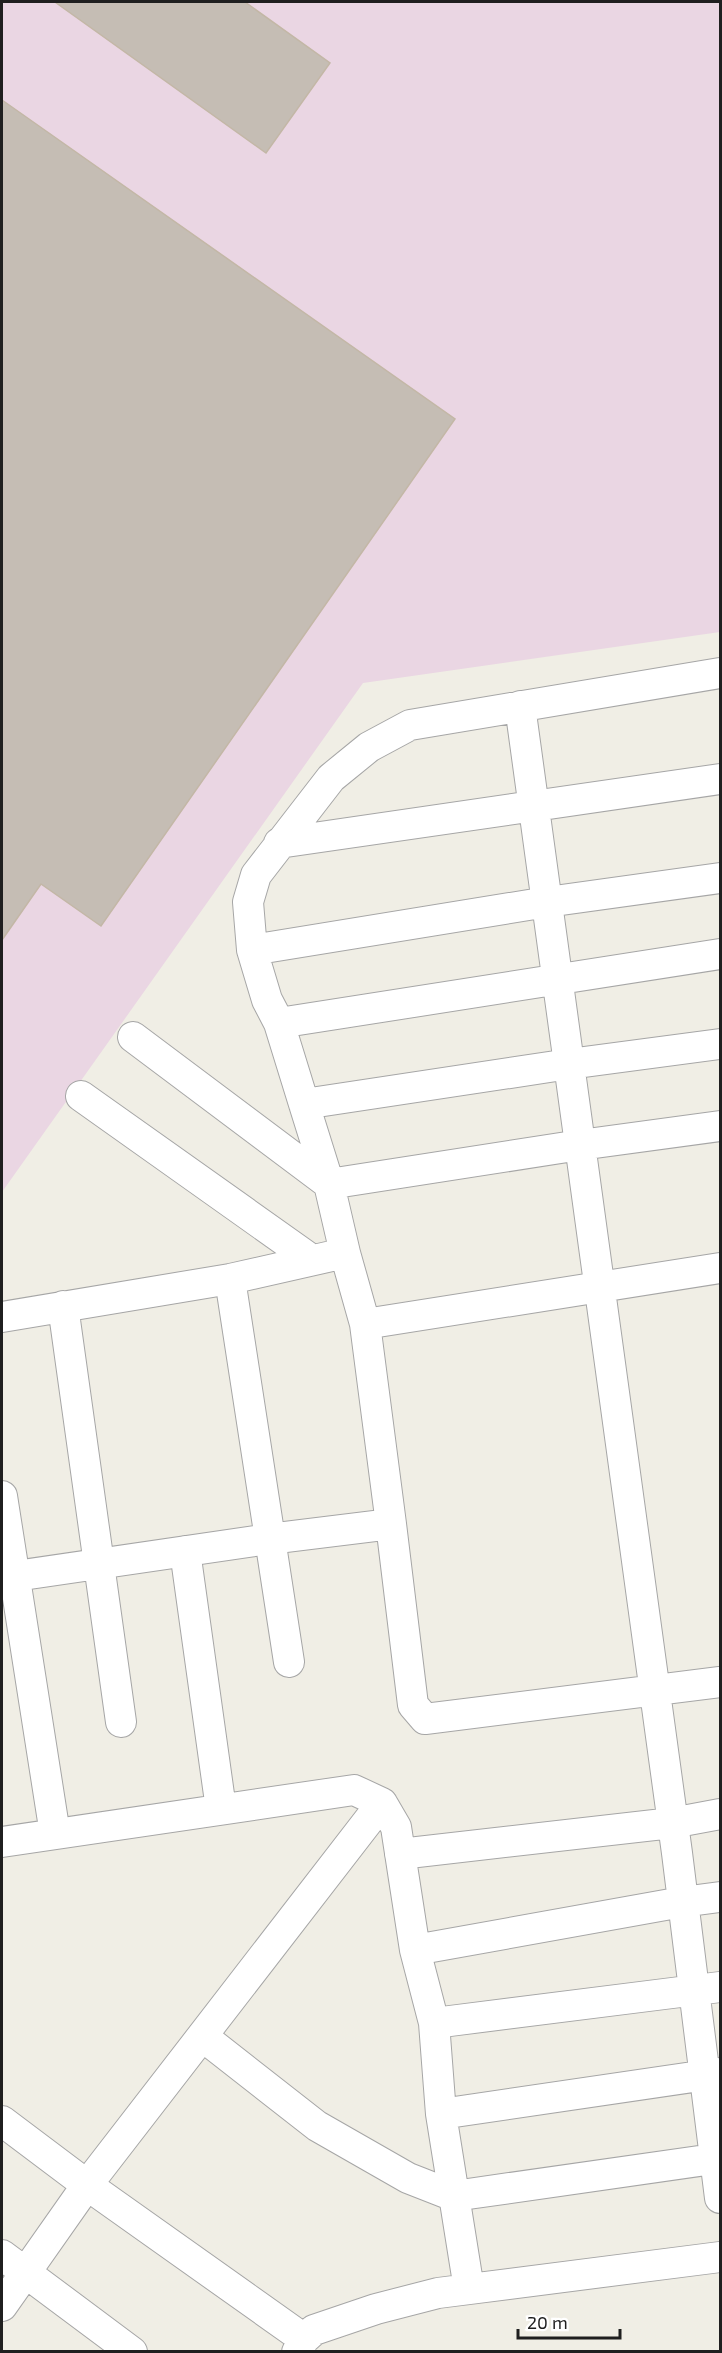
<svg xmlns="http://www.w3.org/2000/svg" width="722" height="2353" font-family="'Exo 2',sans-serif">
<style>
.industrial{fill:#ead6e3}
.building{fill:#c5bdb4;stroke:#c3b7a6;stroke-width:1.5}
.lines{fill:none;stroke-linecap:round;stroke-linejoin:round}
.street-casing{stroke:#a6a6a6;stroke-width:32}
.street{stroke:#fff;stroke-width:30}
</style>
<rect width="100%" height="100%" fill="#f0eee5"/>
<path class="industrial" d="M2 2H720V632L363 683 2 1192Z"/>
<path class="building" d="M55 2H245L330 63 266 153Z
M2 100 455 419 101 926 41 884 2 940Z"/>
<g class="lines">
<defs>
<path id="street" d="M520 706 677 1853 720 2198
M279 843 720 779
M252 950 547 902 720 878
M279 1023 720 954
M133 1037 329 1184 580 1145 720 1126
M81 1096 312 1260
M304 1104 569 1064 720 1044
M345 1253 365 1324 391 1524
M230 1279 289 1662
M63 1306 121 1722
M2 1317 230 1279 345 1253 329 1184 304 1104 279 1023 267 1000 252 950 248 902 256 875 331 778 369 747 410 725 720 673
M365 1324 720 1268
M2 1496 55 1834
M185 1551 221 1809
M2 1578 269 1539 391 1524 413 1705 425 1719 720 1682
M2 1842 354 1790 382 1803 396 1827 415 1950 434 2023 441 2114 469 2289
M400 1854 672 1823 720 1814
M415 1950 682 1902 720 1897
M434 2023 720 1987
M202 2036 317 2126 408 2178 454 2196 720 2158
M441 2114 720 2073
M2 2121 87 2185 304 2339
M2 2255 132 2352
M2 2306 87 2185 382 1803
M297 2352 304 2339 314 2330 376 2309 438 2293 720 2257"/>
</defs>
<use href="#street" class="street-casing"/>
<use href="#street" class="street"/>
</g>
<rect width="722" height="2353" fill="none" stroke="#1f1f1f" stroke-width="6"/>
<path d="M518 2329v9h102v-9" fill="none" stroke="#1f1f1f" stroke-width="3"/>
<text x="527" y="2329" font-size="18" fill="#1f1f1f" stroke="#ffffff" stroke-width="4.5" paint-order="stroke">20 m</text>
</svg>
